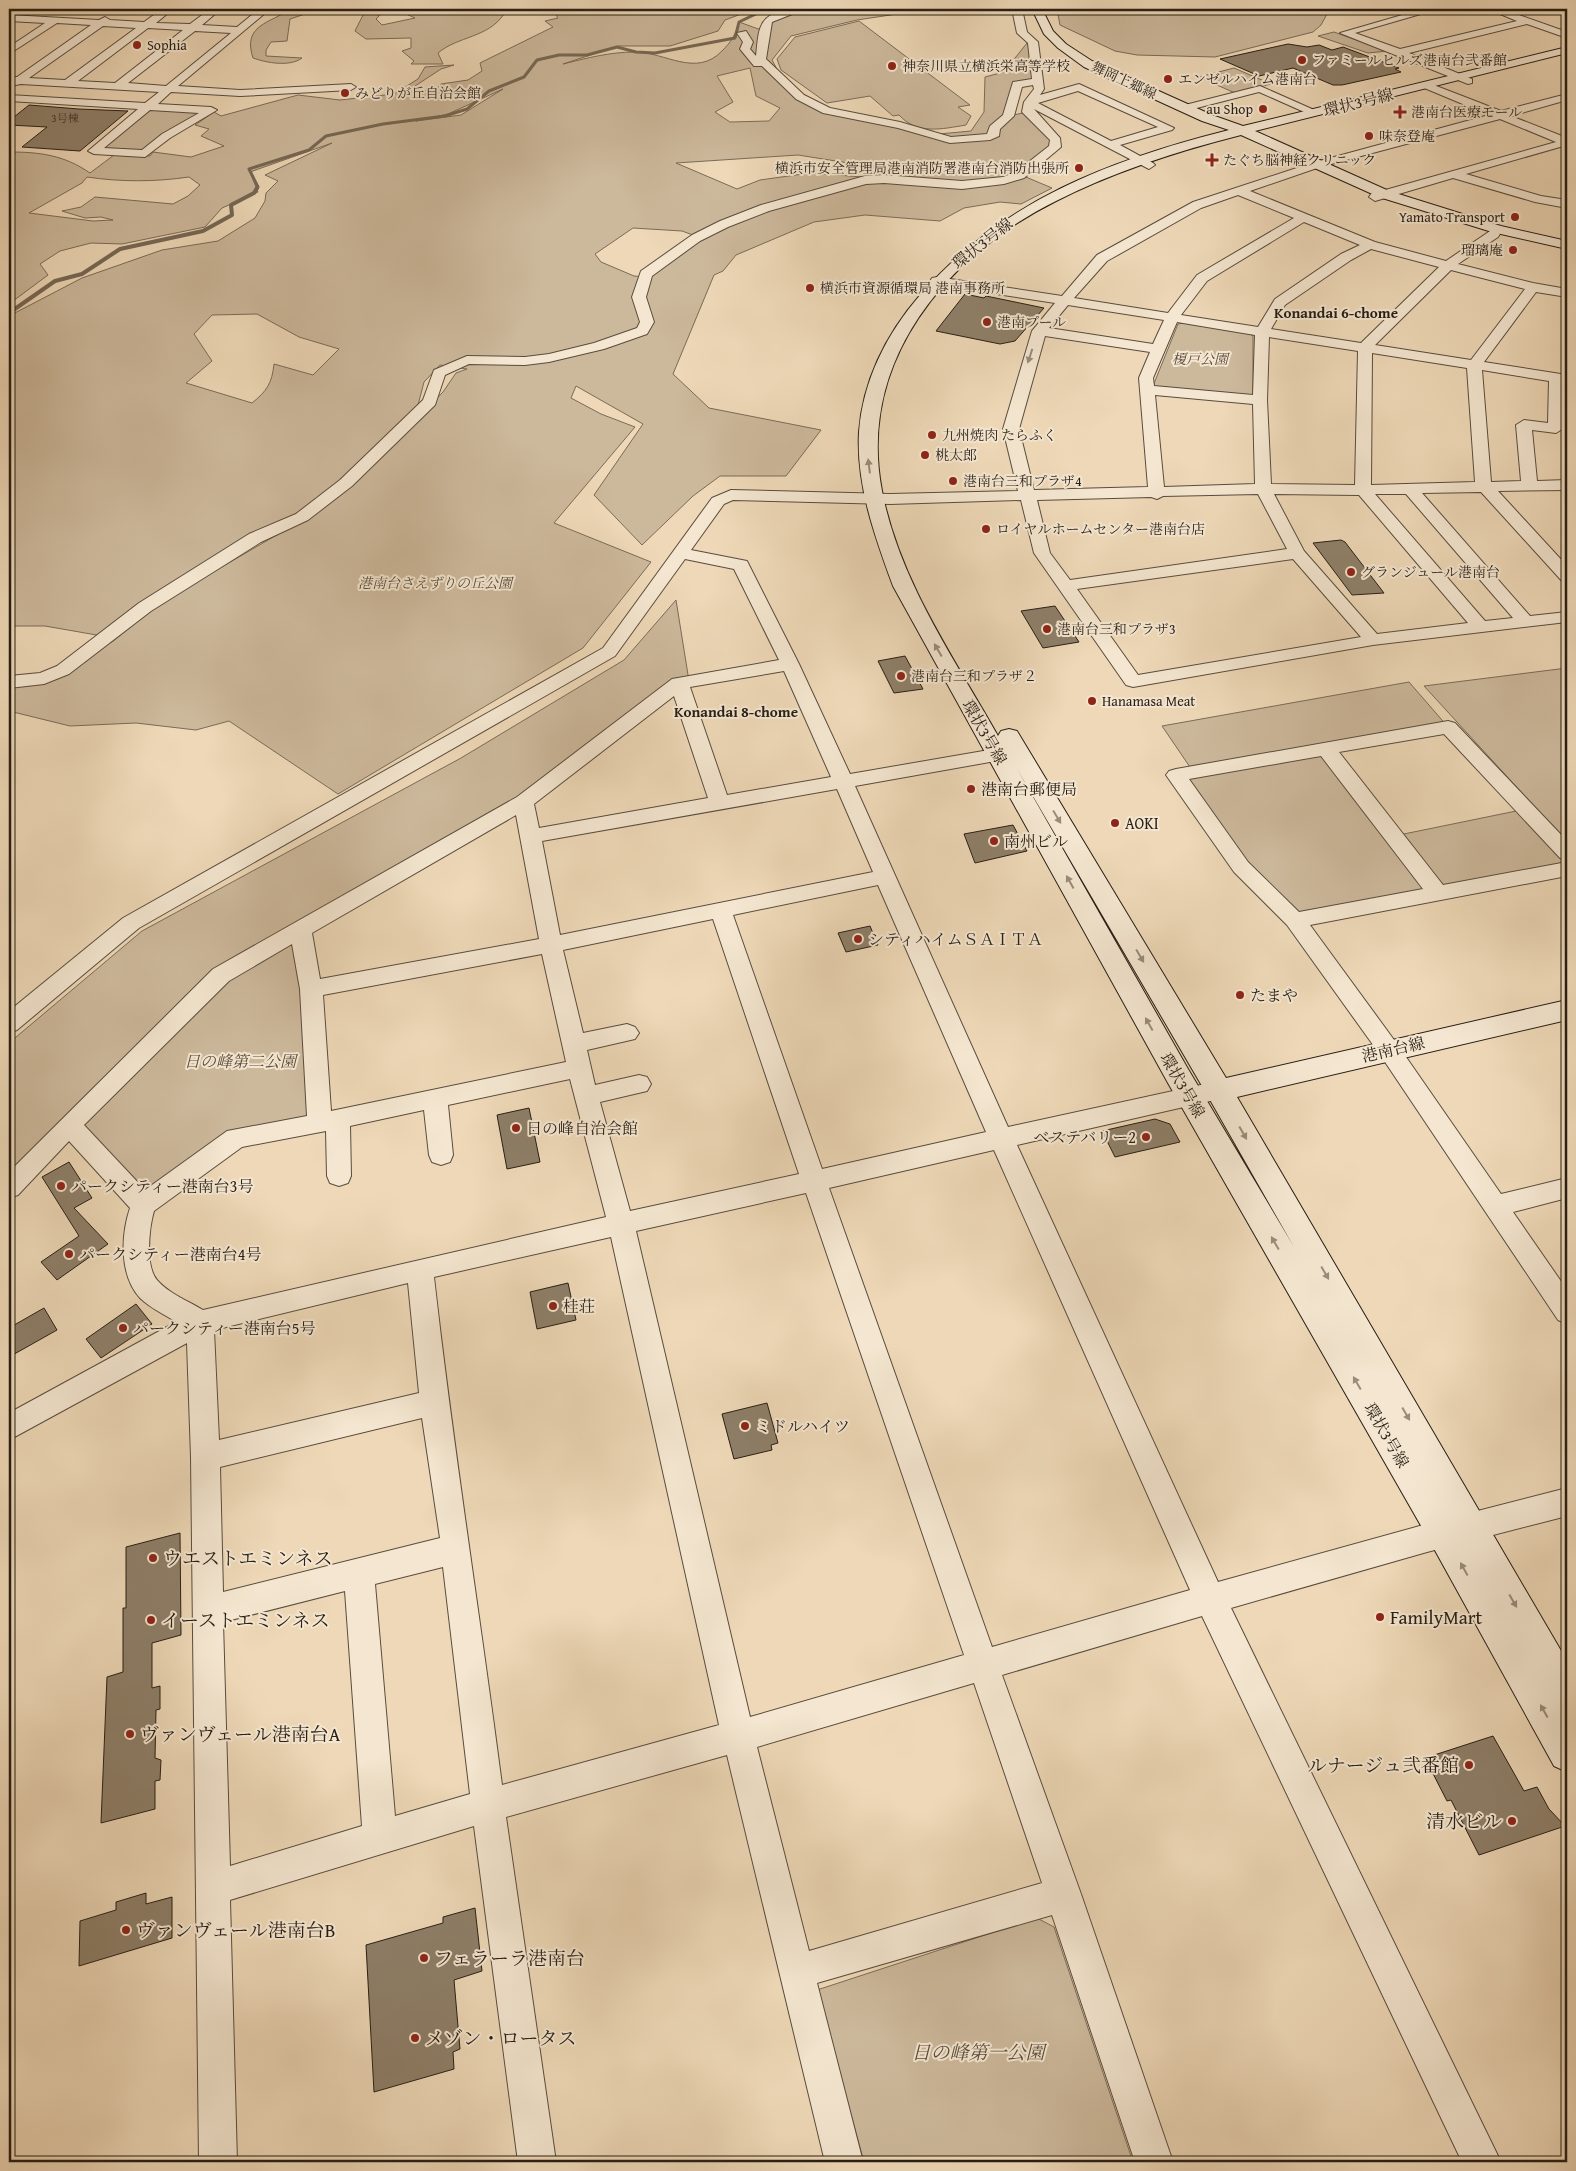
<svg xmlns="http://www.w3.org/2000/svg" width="1576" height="2171" font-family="'Gentium Book Plus','Noto Serif JP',serif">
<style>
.green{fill:#ccb89b;stroke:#7a6b58;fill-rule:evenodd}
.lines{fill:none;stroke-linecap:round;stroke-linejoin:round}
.stream-far1{stroke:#766855;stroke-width:3}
.stream{stroke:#766855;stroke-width:4}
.building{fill:#8e7f69;stroke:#271e15}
.street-casing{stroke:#594c3e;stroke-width:2}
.secondary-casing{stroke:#271e15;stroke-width:2}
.street{fill:#f4e6d0;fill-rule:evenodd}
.secondary{fill:#f4e6d0;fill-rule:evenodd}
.oneway{fill:#988c7c}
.poi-dot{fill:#8f2418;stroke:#f4e6d0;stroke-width:2}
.labels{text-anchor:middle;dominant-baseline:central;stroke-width:4;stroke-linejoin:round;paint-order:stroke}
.far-number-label{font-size:11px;fill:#41362a}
.far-poi-label{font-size:14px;fill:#271e15;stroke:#f4e6d0;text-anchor:start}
.far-street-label{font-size:14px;fill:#271e15;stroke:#f4e6d0}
.far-park-label{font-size:14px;font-style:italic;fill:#594c3d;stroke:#f4e6d0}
.far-neighbourhood-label{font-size:15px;font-weight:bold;fill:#271e15;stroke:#f4e6d0}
.street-label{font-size:16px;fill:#271e15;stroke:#f4e6d0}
.poi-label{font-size:16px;fill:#271e15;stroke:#f4e6d0;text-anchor:start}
.park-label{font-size:16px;font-style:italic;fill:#594c3d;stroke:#f4e6d0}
.near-poi-label{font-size:19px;fill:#271e15;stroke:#f4e6d0;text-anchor:start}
.near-park-label{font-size:19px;font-style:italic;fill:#594c3d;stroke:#f4e6d0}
</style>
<rect width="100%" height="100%" fill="#eed8b7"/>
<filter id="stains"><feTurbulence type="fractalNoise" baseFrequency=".004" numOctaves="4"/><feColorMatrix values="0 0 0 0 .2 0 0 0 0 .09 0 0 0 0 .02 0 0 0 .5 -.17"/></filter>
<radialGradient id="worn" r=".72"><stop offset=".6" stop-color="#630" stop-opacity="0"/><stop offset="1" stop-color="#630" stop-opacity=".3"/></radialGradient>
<path class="green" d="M291 9H313L302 15 290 19 287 41 271 42 266 50V56L302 58C290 67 267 63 253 58 242 25 270 23 291 9Z
M428 9H755L725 20 718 31 670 46H618L563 64C587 58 610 52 635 52 665 52 696 78 722 51 731 42 735 36 739 22L764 31 768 20 800 9H915L917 11 857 20 791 36 772 60 779 73 768 66 800 100 825 110 902 125 945 138 939 134 971 131 984 112 985 77 1004 72 1027 43 1034 46 1038 81 1017 84 1008 116 1028 112 1047 128 1055 147 1021 175 1052 188 1021 204 1000 202 964 208 940 221 865 215 814 222 736 255 723 271 714 275 673 374 709 408 821 430 786 476H720L693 496 642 545 594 495 643 424 576 386 571 398 601 414 635 427 554 523 651 562 583 648 338 794 229 721 196 730 136 723 70 726 9 711V676H12L16 683 44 678 63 670 94 647 112 642 160 603 304 519 337 493 415 421 443 392 456 373 467 369 440 365 424 382 418 405 339 489 302 517 255 538 181 584 143 609 108 637 45 626H9V316L82 278 162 250 218 241 255 218 265 201 266 193 278 181 265 175 332 143 250 172 258 192 222 208 205 227 122 244 91 243 60 251 40 264 48 275 9 304V152C40 152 64 155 90 173L114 155 150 156 153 152 191 157 224 146 201 136 209 129 195 125 214 112 221 116 298 95 340 100 394 94 418 79 425 67 454 65 441 69 412 88 418 91 440 90 438 87 441 84 468 80 482 71 480 63 553 27 545 21 558 18 554 12 504 14C488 38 458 36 438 53L443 64H411L414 61 402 51 411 48V38L366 39 355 31 364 13 380 15 376 19 382 25 415 18 406 14ZM750 68 756 96 780 108 769 121 730 122 715 112 733 102 717 76ZM503 89 461 115 416 121 448 114ZM798 155 905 172 915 181 810 173 760 180 737 189 676 163ZM87 177C120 182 155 182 189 177L200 185 188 196 173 204 95 197 81 207 62 211 85 218 101 217 113 220 93 221 29 213 82 183ZM633 228 682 231 701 238 648 277 634 276 601 262 595 254ZM257 314 299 337 339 349 313 375 274 364C272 383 267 391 252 403L186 383 212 361 194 334 212 315Z
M1057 9H1374L1327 14 1321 25 1313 32 1215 57 1137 55 1115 51 1060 25Z
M859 21 970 105 958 107 971 116 966 125C942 129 917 135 899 115L893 116 870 96 827 103 781 70 777 59 795 37Z
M1334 32 1387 51 1368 53 1318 36Z
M1234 68 1271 84 1235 93 1199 77Z
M152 109 202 111 143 152 102 148Z
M1183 323 1248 333 1253 336V394L1248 396 1153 386 1178 324Z
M676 600 689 681 524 802 300 929 320 1123 236 1138 143 1205 68 1125 9 1188V1043L142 931 461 758 624 660Z
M1567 668V842L1424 686Z
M1409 682 1448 727 1327 749 1394 836 1526 809 1567 853V869L1295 920 1176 775 1194 773 1162 726Z
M1037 1918 1054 1927 1133 2162H864L817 1990Z"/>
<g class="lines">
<path class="stream-far1" d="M256 190 258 187 249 169 309 150 326 136 383 124 445 116 467 109 489 91 524 77 537 60 559 55H587L617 47 636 52 655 53 735 38 739 22 766 9"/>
<path class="stream" d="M9 313 55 281 82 274 120 249 203 231 232 215 231 205 254 193 257 188"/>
</g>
<path class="building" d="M1288 44 1307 47 1319 45 1332 50 1343 47 1399 68 1395 69 1401 72 1342 85H1333L1293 68 1259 76 1220 59Z
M29 105 79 109 128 111 80 151 22 147 47 127 9 125V121Z
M965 294 984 298 986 296 1044 308 1015 341 1000 344 936 331Z
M1341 540 1345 542 1384 593 1352 595 1313 543Z
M1055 606 1079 642 1043 648 1021 611Z
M905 656 923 689 894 693 878 661Z
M1013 825 1027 851 975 863 964 834Z
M870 926 878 945 846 952 838 933Z
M529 1108 540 1162 507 1169 497 1115Z
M1155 1119 1170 1124 1180 1142 1115 1157 1102 1131Z
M69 1162 92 1198 74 1208 108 1244 57 1280 41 1262 79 1236 42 1177Z
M568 1283 576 1320 537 1329 530 1292Z
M136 1304 152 1324 101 1358 86 1339Z
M44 1308 57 1330 9 1357V1328Z
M767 1403 778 1443 771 1445 772 1450 734 1459 722 1414Z
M180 1533 181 1635 152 1643V1688L160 1686V1709L156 1710 155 1758 161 1760 160 1780 155 1781V1809L101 1823 107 1677 123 1672V1608H126V1547Z
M1493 1736 1524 1791 1537 1787 1549 1809 1565 1826 1479 1855 1451 1800 1447 1801 1425 1758Z
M146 1893V1904L172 1897V1938L79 1966 80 1921 116 1910V1902Z
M475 1908 482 1971 454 1980 460 2049 453 2052 454 2069 374 2092 366 1945 443 1923V1917Z"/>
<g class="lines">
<defs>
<path id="street" d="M162 9H173L156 23 190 24 210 9H221L202 25 237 27 259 9H270L178 86 240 90 351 84 356 87 351 90 240 96 171 92 158 104 211 107 217 110 170 138 145 157 94 154 88 151 138 109 9 101V95L145 103 159 92 21 84 10 86 9 77H17L91 25 57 23 9 54V47L45 23 9 21V15L99 20 105 17 110 20 144 22ZM103 26 136 28 65 80 29 78ZM148 28 183 30 115 83 78 81ZM195 31 231 33 166 86 128 83ZM150 110 199 113 162 134 142 150 104 148Z
M787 9H805L772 22 766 59 804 95 830 108 900 122 951 137 987 134 990 126 1003 115 1013 82 1032 79 1028 43 1017 33 1012 9H1022L1027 32 1038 42 1044 89 1040 95 1079 84 1174 128 1172 130 1120 145 1153 163 1155 165 1149 169 1034 109 1060 138 1061 147 1024 178 1004 184 962 189 884 183 866 184 769 211 728 227 700 241 652 276 646 297 654 322 647 334 604 349 549 362 525 365 469 364 445 375 435 405 352 486 308 520 261 542 151 611 69 674 44 684 9 688V676L40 673 57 666 139 603 249 534 296 514 340 480 423 400 434 370 467 356 525 357 549 354 594 343 637 328 640 322 632 297 641 271 692 235 720 221 761 205 865 176 884 175 962 181 1003 177 1016 172 1049 146 1050 140 1022 112 1024 102 1034 89 1033 85 1022 87 1014 116 1000 129 999 136 990 140 950 143 898 128 823 113 796 99 762 66H754L740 49 743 42 737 33 746 31 753 42 750 49 756 56C759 30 757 16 787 9ZM1078 91 1158 127 1111 141 1038 103Z
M1423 9H1438L1355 33 1400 49 1517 21 1488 9H1502L1567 32V38L1527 24 1409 53 1472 79V83L1468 84 1340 33Z
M1558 9H1567V14Z
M1426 82 1501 111 1567 94V100L1511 116 1567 138V145L1466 174 1541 196 1567 200V208L1535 202 1453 178 1375 201 1369 197 1371 194 1556 142 1500 119 1320 167 1250 191 1375 242 1446 261 1490 231H1498L1500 234 1498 237 1458 264 1533 283 1567 289V297L1536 292 1484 362 1567 375V383H1563L1564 428 1556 433 1532 430 1537 481 1567 480V490L1498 491 1567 566V581L1561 580 1481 492 1422 493 1530 616 1567 612V622L1373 645 1133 687 1126 685 1034 553 1021 500 890 504 733 500 724 504 691 550 747 561 799 664 850 774 1018 745 1025 747 1028 751 1025 755 1018 757 855 786 1008 1127 1219 1081 1227 1083 1231 1090 1227 1097 1219 1099 1017 1145 1218 1582 1427 1524 1567 1488V1516L1427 1552 1231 1608 1501 2162H1462L1202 1616 1002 1675 1081 1894 1173 2162H1135L1052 1915 817 1983 863 2162H825L727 1755 506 1817 556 2162H518L474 1826 230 1900 237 2162H199L191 1457 187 1343 9 1440V1413L176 1322C164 1314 150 1308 140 1298 119 1275 121 1235 130 1208L69 1141 18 1195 9 1198V1172L213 969 517 797 672 679 779 660 734 569 685 559 615 656 139 928 17 1030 9 1033V1011L123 918 603 648 712 498 731 490 890 494 1018 491 1003 429 1032 331 1055 303 937 285 932 284 930 281 932 278 937 277 1062 296 1097 255 1193 202 1312 163 1489 115 1422 87V83ZM1238 195 1294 218 1197 275 1168 313 1074 298 1107 261 1201 208ZM1304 222 1360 245 1341 254 1275 299 1258 327 1181 315 1207 281ZM1371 249 1439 267 1361 343 1271 329 1285 305 1351 260ZM1451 270 1525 289 1471 360 1375 345ZM1068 305 1164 320 1153 344 1049 328ZM1177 322 1255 335 1253 395 1154 386 1153 378ZM1045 336 1150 352 1139 378 1148 487 1034 490 1019 429ZM1269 337 1358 351 1355 485 1271 484 1267 400ZM1372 353 1467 368 1475 482 1371 485ZM1482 370 1549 381 1548 423 1524 420 1516 425 1521 481 1491 482ZM1155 395 1253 404 1255 484 1164 487ZM1258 494 1287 549 1070 580 1050 553 1037 500 1151 497 1157 499 1163 496ZM1274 494 1359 495 1468 623 1377 634 1304 551ZM1375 494H1406L1513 618 1485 621ZM1293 559 1361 637 1138 675 1077 589ZM784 671 831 777 727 795 690 687ZM674 696 708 798 539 828 534 804ZM837 789 873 872 560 935 542 841ZM516 815 539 939 320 979 312 933ZM878 885 986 1132 822 1169 733 915ZM713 919 799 1174 630 1211 600 1102 647 1091 651 1084 647 1077 639 1075 595 1085 587 1050 635 1039 639 1033 635 1027 627 1024 583 1033 563 950ZM292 944 300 989 307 1116 227 1131 145 1190 84 1125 229 981ZM542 954 566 1062 331 1111 323 995ZM570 1079 606 1217 203 1310C188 1301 168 1293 157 1280 145 1266 149 1228 154 1211L242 1147 326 1131 327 1176 330 1183 339 1186 348 1183 351 1176 350 1126 424 1110 429 1155 432 1162 441 1165 450 1162 453 1155 448 1105ZM994 1150 1190 1590 992 1647 829 1188ZM806 1193 964 1655 750 1717 636 1231ZM611 1237 719 1725 502 1785C480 1615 453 1447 434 1277ZM408 1283 419 1393 219 1440 214 1330ZM422 1418 440 1538 223 1592 220 1467ZM443 1567 470 1794 395 1816 375 1584ZM345 1591 362 1826 230 1866 223 1622ZM974 1683 1042 1883 809 1951 757 1747Z
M1260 86 1321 113 1319 115H1311L1259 92 1185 111 1180 108 1181 106Z
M1448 721 1455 723 1567 841V860L1560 858 1444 734 1339 752 1443 885 1567 862V876L1310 925 1397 1044 1501 1194 1567 1178V1198L1513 1212 1567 1290V1324L1558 1320 1381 1056 1287 925 1234 872 1166 775 1169 771 1176 769ZM1321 756 1423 889 1299 912 1248 862 1189 779Z"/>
<path id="secondary" d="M1032 9H1042L1053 31 1066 44 1092 61 1212 115 1243 126 1567 47V53L1255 131 1389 191 1501 226 1567 241V249L1492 232 1379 197 1241 135C1178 151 1115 171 1056 201 946 256 857 361 882 491 899 580 954 658 998 736L1001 731 1009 729 1017 731 1020 736 1226 1078 1567 1000V1020L1237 1097 1567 1661V1772L1554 1766 1432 1545 1168 1083 893 586C875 537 856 485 859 432 863 380 887 333 921 294 1004 200 1110 160 1229 130L1202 121 1084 67 1058 48 1044 34ZM1016 767 1209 1098 1294 1247 1188 1069Z"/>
</defs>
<use href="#street" class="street-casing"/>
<use href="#secondary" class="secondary-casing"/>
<use href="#street" class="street"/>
<use href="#secondary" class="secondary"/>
</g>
<defs><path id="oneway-solid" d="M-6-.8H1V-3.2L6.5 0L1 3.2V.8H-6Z" transform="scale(1.25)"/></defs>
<g class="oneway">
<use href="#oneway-solid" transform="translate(1030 356) rotate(108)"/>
<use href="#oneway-solid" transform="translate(869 466) rotate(-97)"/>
<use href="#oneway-solid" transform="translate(938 650) rotate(-120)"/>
<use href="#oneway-solid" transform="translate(1057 817) rotate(59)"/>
<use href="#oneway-solid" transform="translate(1070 882) rotate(-119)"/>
<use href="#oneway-solid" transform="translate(1140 956) rotate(59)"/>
<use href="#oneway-solid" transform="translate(1149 1024) rotate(-119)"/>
<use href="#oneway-solid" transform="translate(1243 1133) rotate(60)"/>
<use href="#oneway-solid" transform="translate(1275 1243) rotate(-120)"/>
<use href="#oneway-solid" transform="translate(1325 1273) rotate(60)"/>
<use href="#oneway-solid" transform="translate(1357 1383) rotate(-120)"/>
<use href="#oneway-solid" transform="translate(1406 1414) rotate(60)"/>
<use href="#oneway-solid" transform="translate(1464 1569) rotate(-119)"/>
<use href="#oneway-solid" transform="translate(1513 1601) rotate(60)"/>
<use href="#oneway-solid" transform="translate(1544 1711) rotate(-119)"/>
</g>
<g class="poi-dot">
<circle cx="137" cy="45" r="5"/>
<circle cx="1302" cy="60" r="5"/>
<circle cx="892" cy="66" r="5"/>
<circle cx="1168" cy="79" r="5"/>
<circle cx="345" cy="93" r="5"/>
<circle cx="1263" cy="109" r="5"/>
<path d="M1397.5 104.5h5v5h5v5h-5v5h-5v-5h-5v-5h5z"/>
<circle cx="1369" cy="136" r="5"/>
<path d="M1209.5 152.5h5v5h5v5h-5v5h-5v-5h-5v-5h5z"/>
<circle cx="1079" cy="168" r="5"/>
<circle cx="1515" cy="217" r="5"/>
<circle cx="1513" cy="250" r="5"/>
<circle cx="810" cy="288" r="5"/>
<circle cx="987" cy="322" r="5"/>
<circle cx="932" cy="435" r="5"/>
<circle cx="925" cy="455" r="5"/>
<circle cx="953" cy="481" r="5"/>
<circle cx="986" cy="529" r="5"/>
<circle cx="1351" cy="572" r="5"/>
<circle cx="1047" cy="629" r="5"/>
<circle cx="901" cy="676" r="5"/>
<circle cx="1092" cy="701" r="5"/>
<circle cx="971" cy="789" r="5"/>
<circle cx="1115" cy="823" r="5"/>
<circle cx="994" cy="841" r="5"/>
<circle cx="858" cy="939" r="5"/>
<circle cx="1240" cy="995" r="5"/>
<circle cx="516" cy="1128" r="5"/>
<circle cx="1146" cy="1137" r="5"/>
<circle cx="61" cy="1186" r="5"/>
<circle cx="69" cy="1254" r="5"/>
<circle cx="553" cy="1306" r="5"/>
<circle cx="123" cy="1328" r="5"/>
<circle cx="745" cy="1426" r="5"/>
<circle cx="153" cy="1558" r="5"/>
<circle cx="1380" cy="1617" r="5"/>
<circle cx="151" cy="1620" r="5"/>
<circle cx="130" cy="1734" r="5"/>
<circle cx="1469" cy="1765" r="5"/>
<circle cx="1512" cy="1821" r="5"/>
<circle cx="126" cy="1930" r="5"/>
<circle cx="424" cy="1958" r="5"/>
<circle cx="415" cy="2038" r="5"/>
</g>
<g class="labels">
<g class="far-number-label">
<text x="65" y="118">3号棟</text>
</g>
<g class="far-poi-label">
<text x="147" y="45">Sophia</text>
<text x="1312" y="60">ファミールヒルズ港南台弐番館</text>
<text x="902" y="66">神奈川県立横浜栄高等学校</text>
<text x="1178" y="79">エンゼルハイム港南台</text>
<text x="355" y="93">みどりが丘自治会館</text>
<text x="1253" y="109" text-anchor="end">au Shop</text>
<text x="1411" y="112">港南台医療モール</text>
<text x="1379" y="136">味奈登庵</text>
<text x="1223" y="160">たぐち脳神経クリニック</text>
<text x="1069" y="168" text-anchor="end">横浜市安全管理局港南消防署港南台消防出張所</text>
<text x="1505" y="217" text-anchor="end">Yamato Transport</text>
<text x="1503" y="250" text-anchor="end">瑠璃庵</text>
<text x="820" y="288">横浜市資源循環局 港南事務所</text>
<text x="997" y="322">港南プール</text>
<text x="942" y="435">九州焼肉 たらふく</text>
<text x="935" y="455">桃太郎</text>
<text x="963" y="481">港南台三和プラザ4</text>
<text x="996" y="529">ロイヤルホームセンター港南台店</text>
<text x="1361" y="572">グランジュール港南台</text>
<text x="1057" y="629">港南台三和プラザ3</text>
<text x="911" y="676">港南台三和プラザ２</text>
<text x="1102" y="701">Hanamasa Meat</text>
</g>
<g class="far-street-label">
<text transform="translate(1124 80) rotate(25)">舞岡上郷線</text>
</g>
<g class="far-park-label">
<text x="1200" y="359">榎戸公園</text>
<text x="435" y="583">港南台さえずりの丘公園</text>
</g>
<g class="far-neighbourhood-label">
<text x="1336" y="312">Konandai 6-chome</text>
<text x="736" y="711">Konandai 8-chome</text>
</g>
<g class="street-label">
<text transform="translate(1358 102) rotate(-14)">環状3号線</text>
<text transform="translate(982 243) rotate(-38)">環状3号線</text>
<text transform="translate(985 732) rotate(60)">環状3号線</text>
<text transform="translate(1393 1049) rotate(-13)">港南台線</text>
<text transform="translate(1183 1085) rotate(60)">環状3号線</text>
<text transform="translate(1387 1435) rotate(60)">環状3号線</text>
</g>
<g class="poi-label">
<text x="981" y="789">港南台郵便局</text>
<text x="1125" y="823">AOKI</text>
<text x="1004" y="841">南州ビル</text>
<text x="868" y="939">シティハイムＳＡＩＴＡ</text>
<text x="1250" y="995">たまや</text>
<text x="526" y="1128">日の峰自治会館</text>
<text x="1136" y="1137" text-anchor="end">べステバリー2</text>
<text x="71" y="1186">パークシティー港南台3号</text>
<text x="79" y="1254">パークシティー港南台4号</text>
<text x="563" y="1306">桂荘</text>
<text x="133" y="1328">パークシティー港南台5号</text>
<text x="755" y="1426">ミドルハイツ</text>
</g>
<g class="park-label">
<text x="240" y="1061">日の峰第二公園</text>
</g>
<g class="near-poi-label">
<text x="163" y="1558">ウエストエミンネス</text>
<text x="1390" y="1617">FamilyMart</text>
<text x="161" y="1620">イーストエミンネス</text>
<text x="140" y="1734">ヴァンヴェール港南台A</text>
<text x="1459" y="1765" text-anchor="end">ルナージュ弐番館</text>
<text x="1502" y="1821" text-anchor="end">清水ビル</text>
<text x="136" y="1930">ヴァンヴェール港南台B</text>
<text x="434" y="1958">フェラーラ港南台</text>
<text x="425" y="2038">メゾン・ロータス</text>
</g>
<g class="near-park-label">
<text x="978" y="2052">日の峰第一公園</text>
</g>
</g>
<rect width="1576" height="2171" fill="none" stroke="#eed8b7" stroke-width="30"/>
<rect x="10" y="10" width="1556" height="2151" fill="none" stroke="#271e15" stroke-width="2.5"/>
<rect x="15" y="15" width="1546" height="2141" fill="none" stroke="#271e15"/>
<rect width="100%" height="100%" filter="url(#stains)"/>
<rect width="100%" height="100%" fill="url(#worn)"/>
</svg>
